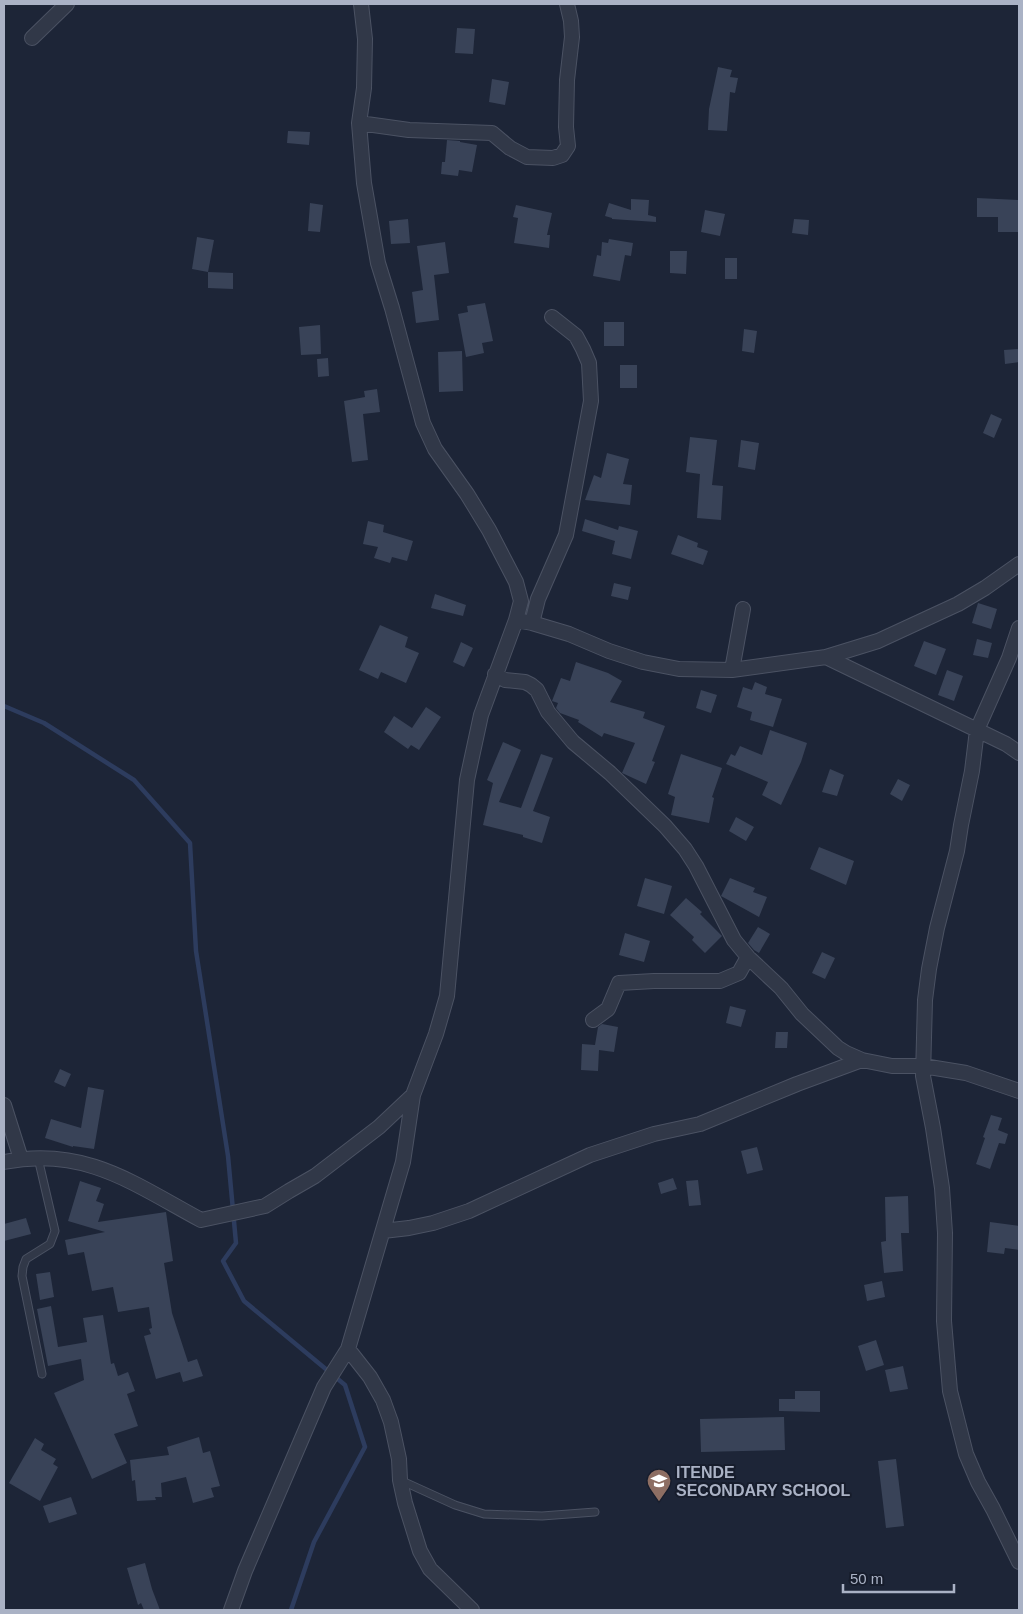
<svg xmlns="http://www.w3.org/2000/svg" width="1023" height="1614" font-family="Helvetica,sans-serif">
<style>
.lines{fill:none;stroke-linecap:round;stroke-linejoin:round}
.stream{stroke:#2d3c5e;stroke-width:4.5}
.building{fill:#394358}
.lane-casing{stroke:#4b5263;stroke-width:9}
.street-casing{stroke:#4b5263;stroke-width:16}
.lane{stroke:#313848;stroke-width:7}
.street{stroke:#313848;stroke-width:14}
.labels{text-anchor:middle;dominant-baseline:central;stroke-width:4;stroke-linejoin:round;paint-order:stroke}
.poi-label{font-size:16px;font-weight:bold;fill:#aab2c5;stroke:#171d2c;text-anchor:start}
</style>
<rect width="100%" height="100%" fill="#1d2537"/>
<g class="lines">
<path class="stream" d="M4 706 44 723 134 780 190 843 196 951 228 1156 236 1243 223 1261 244 1301 345 1385 365 1447 314 1542 291 1610"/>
</g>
<path class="building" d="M457 28 475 29 473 54 455 53Z
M718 67 732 70 730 77 738 78 735 93 730 92 727 131 708 130 709 109Z
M492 79 509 82 505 105 489 102Z
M288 131 310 132 309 145 287 143Z
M447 140 460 141V142L477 145 472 172 459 170 458 176 441 174 442 162H445Z
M977 198 1018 200V232H998V217H977Z
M631 199 649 200 648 215 656 217V222L612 219V218L605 216 609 203 631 210Z
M310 203 323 205 320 232 308 231Z
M516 205 552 213 547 235H550L549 248 514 243 518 218 513 217Z
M705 210 725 214 720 236 701 232Z
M408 219 410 243 391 244 389 221Z
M794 219 809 220 808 235 792 233Z
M197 237 214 240 208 272 192 269Z
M609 239 633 243 631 256 625 255 620 281 593 276 597 255 601 256 602 242 608 243Z
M445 242 449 273 434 275 439 320 416 323 412 292 423 290 417 246Z
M670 251H687L686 274 670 273Z
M725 258H737V279H725Z
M208 272 233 273V289L208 288Z
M485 303 493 341 482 343 484 353 466 357 458 314 468 312 467 306Z
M604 322H624V346H604Z
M320 325 321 354 301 355 299 327Z
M744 329 757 331 754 353 742 351Z
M1019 349V362L1005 364 1004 350Z
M462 351 463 391 439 392 438 352Z
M328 358 329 376 318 377 317 359Z
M620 365H637V388H620Z
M377 389 380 412 363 414 368 460 352 462 344 401 365 397 364 391Z
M991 414 1002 419 994 438 983 433Z
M690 437 717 440 712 485 723 486 721 520 697 518 700 474 686 472Z
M741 440 759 443 755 470 738 467Z
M607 453 629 459 623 484 632 485 630 505 585 500 594 475 601 478Z
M585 519 618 530 619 526 638 531 631 559 612 554 615 541 582 531Z
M368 521 384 525 383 532 413 541 407 561 392 557 390 563 374 558 378 547 363 544Z
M678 535 698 543 697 547 708 551 703 565 671 554Z
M614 583 631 587 628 600 611 596Z
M435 594 466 605 463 616 431 608Z
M978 603 997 609 991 629 972 623Z
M380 625 408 637 405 647 419 653 406 683 381 672 378 679 359 670Z
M977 639 992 643 988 658 973 655Z
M924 641 946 649 936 675 914 666Z
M461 642 473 648 464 667 453 662Z
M576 662 608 673 622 681 610 702 645 712 643 718 665 726 652 761 655 762 646 784 622 773 635 743 604 733 602 737 578 722 579 720 560 713 556 708 558 703 552 701 561 678 570 681Z
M947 670 963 676 954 701 938 695Z
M755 682 767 687 765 694 782 699 773 727 750 720 752 712 737 707 743 687 752 690Z
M701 690 717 695 711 713 696 708Z
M426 707 441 717 419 750 411 745 408 749 384 732 394 716 412 728Z
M770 730 807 743 801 762 781 805 762 795 768 782 726 764 731 754 735 756 740 746 762 755Z
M503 742 521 750 499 802 521 808 541 754 553 758 533 811 550 817 542 843 523 837V835L483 825 493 783 487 780Z
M681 754 722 768 712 797 714 798 709 823 671 815 675 797 668 794Z
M830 769 844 775 837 796 822 792Z
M898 779 910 785 902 801 890 794Z
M736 817 754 827 746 841 729 831Z
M819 847 854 861 846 885 810 869Z
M645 878 672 886 664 914 637 906Z
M730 878 755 888 753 892 767 897 759 917 721 896Z
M686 898 702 912 700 914 722 936 705 953 692 940 694 937 670 915Z
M758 927 770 934 759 953 754 950 748 943Z
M625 933 650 941 644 962 619 955Z
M822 952 835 958 825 979 812 973Z
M730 1006 746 1010 741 1027 726 1023Z
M602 1024 618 1027 614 1052 599 1050 598 1071 581 1070 582 1044 595 1045 598 1027Z
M776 1032H788L787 1048H775Z
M60 1069 71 1074 65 1087 54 1082Z
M88 1087 104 1090 94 1149 73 1146V1147L45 1138 51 1119 81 1128Z
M991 1115 1002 1118 998 1130 1008 1134 1005 1144 999 1143 990 1169 976 1164 985 1138 983 1137Z
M757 1147 763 1170 747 1174 741 1151Z
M673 1178 677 1189 661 1194 658 1183Z
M698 1180 701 1205 689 1206 686 1181Z
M80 1181 101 1188 96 1201 104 1204 98 1222 166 1212 173 1261 164 1263 172 1313 188 1362 197 1359 203 1376 183 1382 180 1372 156 1379 144 1336 151 1334 149 1329 152 1328 149 1307 118 1312 113 1287 92 1291 84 1252 68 1255 65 1240 105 1232 68 1221Z
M908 1196 909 1233H901L903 1271 884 1273 881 1242 886 1241 885 1197Z
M26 1218 31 1234 4 1241V1224Z
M990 1222 1019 1226V1250L1005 1248 1004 1254 987 1252Z
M50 1272 54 1297 40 1300 36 1274Z
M882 1281 885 1297 867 1301 864 1285Z
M51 1306 58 1347 87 1342 83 1318 103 1315 111 1364 114 1363 118 1376 128 1372 135 1391 127 1394 138 1426 114 1434 127 1463 92 1479 54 1393 84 1380 81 1359 48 1366 37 1309Z
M876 1340 884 1365 866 1371 858 1346Z
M903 1366 908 1389 890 1392 885 1370Z
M795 1391H820V1412L779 1411V1399H795Z
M784 1417 785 1450 701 1452 700 1419Z
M199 1437 203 1453 210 1451 220 1486 211 1488 214 1497 193 1503 186 1477 161 1483 162 1497H155L156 1500 137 1501 135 1480 132 1481 130 1460 169 1455 167 1447Z
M35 1438 44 1444 41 1450 56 1459 53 1464 58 1467 40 1501 9 1483Z
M896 1459 904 1526 886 1528 878 1461Z
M71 1497 77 1514 49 1523 43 1506Z
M145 1563 152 1589 160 1610H144L141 1603 138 1605 127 1568Z"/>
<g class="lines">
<defs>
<path id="lane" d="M38 1158 55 1231 50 1244 26 1259 23 1267 22 1276 42 1374
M400 1480 455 1505 484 1514 542 1516 595 1512"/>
<path id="street" d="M32 38 67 4
M359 123 409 130 492 133 510 148 527 157 553 158 562 155 568 146 566 127 567 80 572 37 571 21 567 4
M516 620 532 623 569 634 609 651 643 662 679 669 732 670 826 657 878 641 958 604 985 588 1019 564
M532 623 538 599 566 535 591 401 589 363 583 349 576 336 552 317
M1019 628 1009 658 977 730 972 771 961 825 957 851 937 928 929 969 925 1000 923 1076 933 1128 942 1188 945 1233 944 1321 950 1391 966 1454 978 1482 993 1509 1019 1562
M826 657 1006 744 1019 753
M732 670 743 609
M495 674 505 680 525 682 531 685 537 690 548 712 573 742 610 773 665 826 685 849 696 866 734 940 748 957 781 988 802 1014 838 1048 846 1053 862 1060 892 1066H923L966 1073 1019 1091
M593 1020 608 1009 619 983 654 981H720L739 973 748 957
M4 1105 21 1159
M4 1162C85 1146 134 1184 201 1220L265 1206 289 1191 315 1176 379 1127 413 1095 436 1034 447 996 467 780 481 715 516 620 521 601 516 582 489 530 467 494 435 449 423 423 392 308 378 263 364 183 359 123 364 88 365 39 361 4
M383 1231 409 1228 433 1223 469 1211 590 1155 654 1134 700 1124 797 1084 862 1060
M348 1349 370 1377 383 1400 391 1422 399 1459 400 1480 405 1503 420 1551 430 1569 472 1610
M231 1610 245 1571 324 1387 348 1349 403 1162 413 1095"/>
</defs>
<use href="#lane" class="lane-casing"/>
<use href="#street" class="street-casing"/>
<use href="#lane" class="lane"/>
<use href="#street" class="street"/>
</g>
<defs>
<symbol id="school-pin" viewBox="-11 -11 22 30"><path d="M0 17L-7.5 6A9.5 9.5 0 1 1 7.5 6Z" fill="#8d6e63" stroke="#171d2c"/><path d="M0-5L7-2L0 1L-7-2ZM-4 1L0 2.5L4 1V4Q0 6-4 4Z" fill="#fff"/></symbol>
</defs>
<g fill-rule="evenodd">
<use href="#school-pin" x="645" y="1467" width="28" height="38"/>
</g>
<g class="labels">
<g class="poi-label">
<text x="676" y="1472">ITENDE<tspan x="676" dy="18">SECONDARY SCHOOL</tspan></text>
</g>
</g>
<rect width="1023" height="1614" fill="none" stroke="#aab2c5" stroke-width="10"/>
<path d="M843 1584v8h111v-8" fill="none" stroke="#aab2c5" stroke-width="2.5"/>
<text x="850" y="1584" font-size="15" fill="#aab2c5" stroke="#171d2c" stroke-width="4" paint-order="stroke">50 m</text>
</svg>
